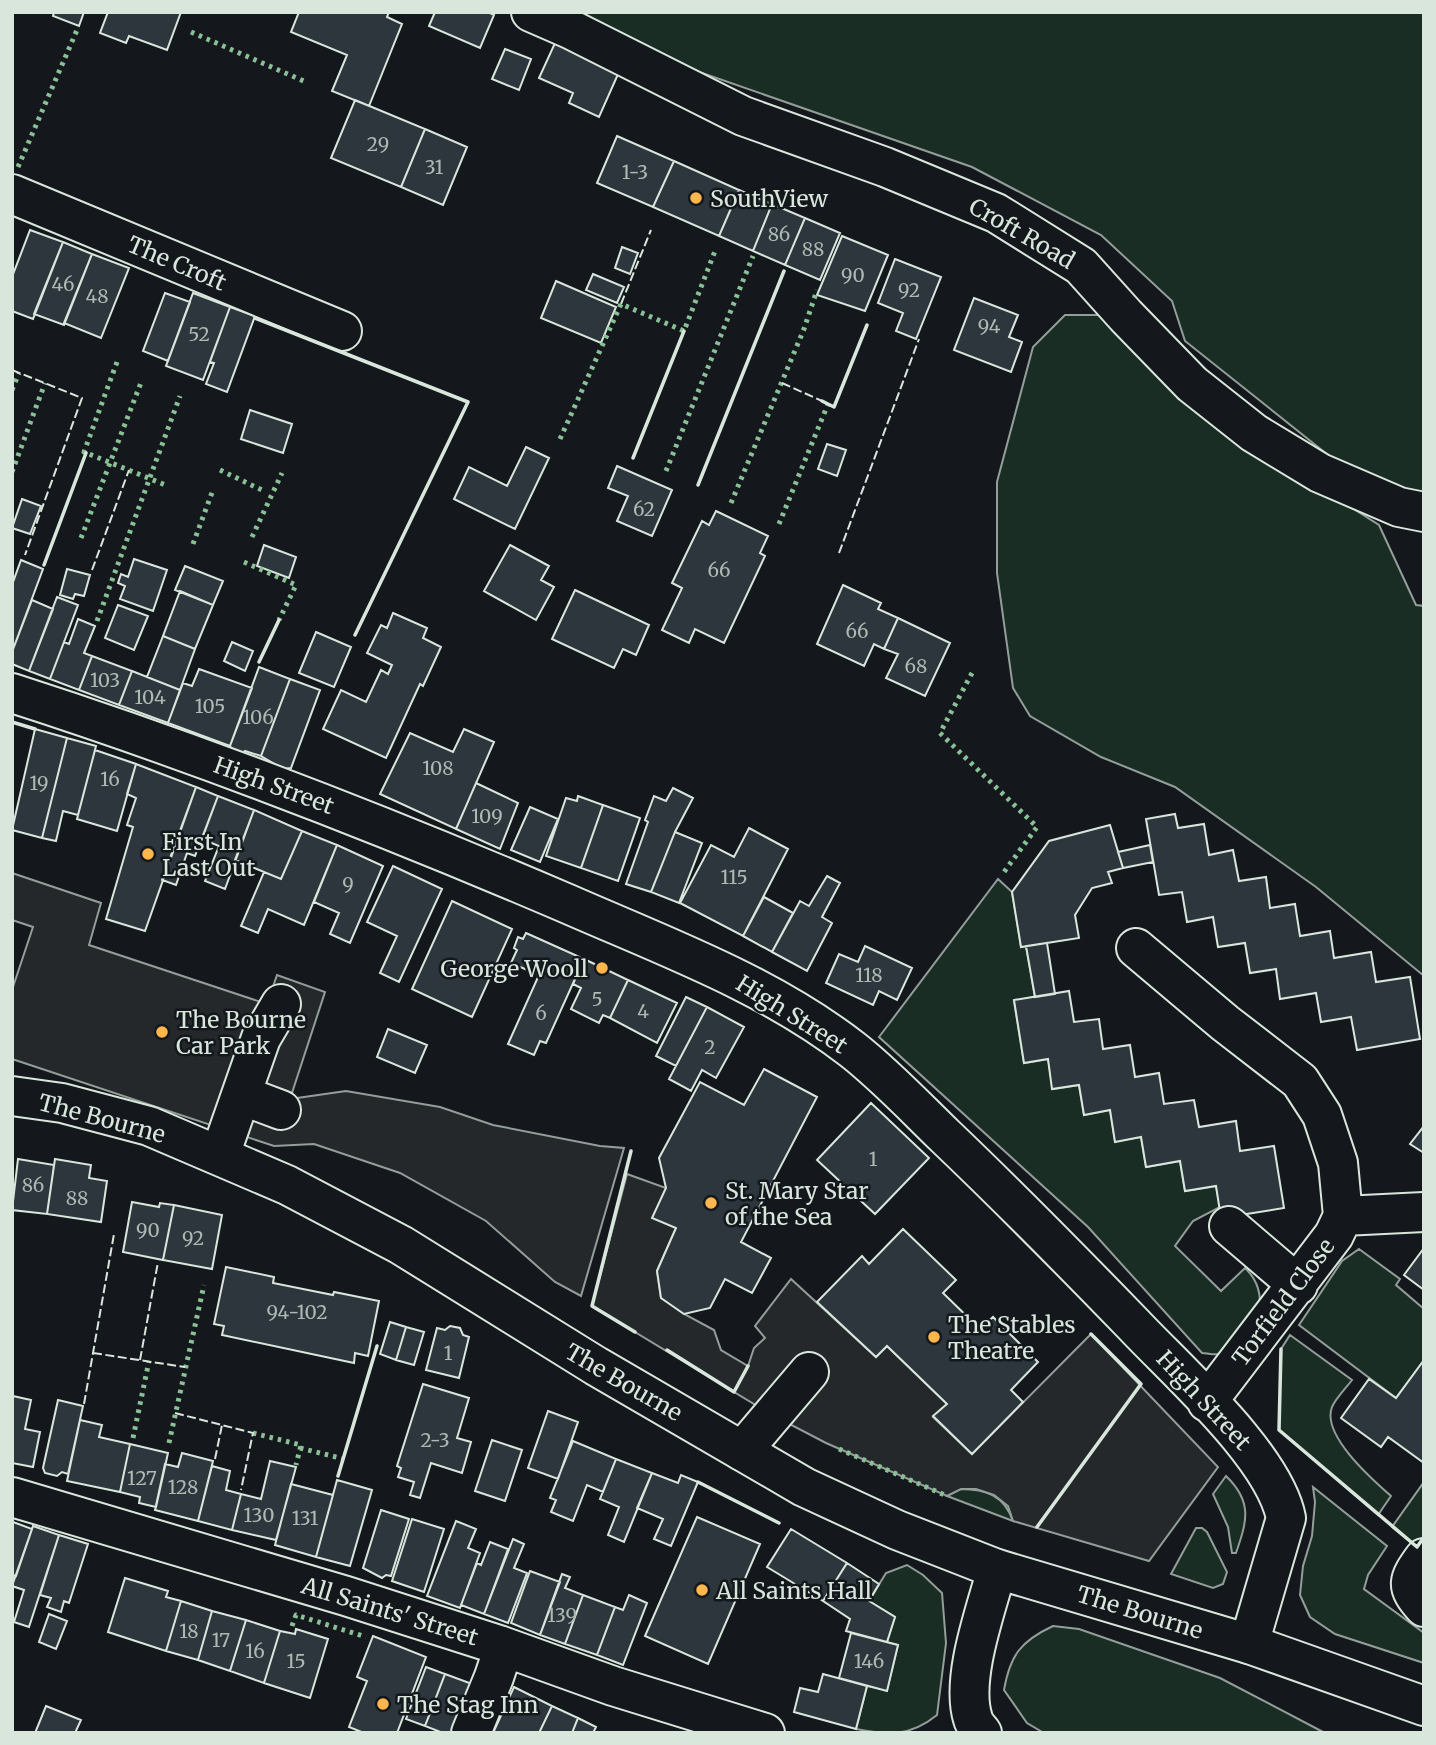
<svg xmlns="http://www.w3.org/2000/svg" width="1436" height="1745" font-family="Merriweather,serif">
<style>
.green{fill:#1a2d24;stroke:#939e99;stroke-width:2}
.parking{fill:#24282b;stroke:#939e99;stroke-width:2}
.building{fill:#2c363c;stroke:#d8e6dc;stroke-width:2}
.lines{fill:none;stroke-linecap:round;stroke-linejoin:round}
.minor-casing{stroke:#d8e6dc;stroke-width:42}
.highway-casing{stroke:#d8e6dc;stroke-width:42}
.minor{stroke:#14181c;stroke-width:38}
.highway{stroke:#14181c;stroke-width:38}
.hedge{stroke:#8ac095;stroke-width:5;stroke-dasharray:3.5 5;stroke-linecap:butt}
.fence{stroke:#d8e6dc;stroke-width:2;stroke-dasharray:9 3.5;stroke-linecap:butt}
.wall{stroke:#d8e6dc;stroke-width:3.5}
.poi-dot{fill:#ffb74d;stroke:#14181c;stroke-width:2.5}
.labels{text-anchor:middle;dominant-baseline:central;stroke-width:5;stroke-linejoin:round;paint-order:stroke}
.number-label{font-size:19px;fill:#adbab4}
.poi-label{font-size:23px;fill:#d8e6dc;stroke:#14181c;text-anchor:start}
.street-label{font-size:23px;fill:#d8e6dc;stroke:#14181c}
</style>
<rect width="100%" height="100%" fill="#14181c"/>
<path class="green" d="M568 12H1424V497L1372 490 1185 341 1172 301 1101 235 972 167 682 66Z
M1065 315H1105L1220 424 1379 525 1416 605 1424 606V976L1316 887 1175 787 1101 757 1030 716 1013 688 997 573V482L1033 347Z
M998 879 1012 892 1021 947 1026 946 1035 997 1014 1001 1024 1063 1048 1059 1053 1089 1079 1085 1084 1115 1110 1110 1115 1141 1141 1137 1146 1167 1180 1161 1185 1191 1216 1186 1220 1207 1193 1221 1175 1246 1221 1291 1245 1268C1270 1291 1262 1330 1233 1346 1229 1348 1223 1353 1218 1354 1214 1355 1207 1353 1202 1353L1088 1227 879 1037Z
M1359 1249 1400 1279 1396 1285 1424 1309V1360L1396 1398 1299 1325 1342 1261Z
M1290 1335 1352 1380C1346 1388 1336 1398 1332 1407 1321 1435 1373 1480 1391 1496L1378 1515 1279 1430 1281 1349Z
M1226 1476C1253 1502 1247 1521 1236 1553H1232L1228 1527 1213 1494Z
M1424 1482V1537L1417 1547 1392 1527Z
M1313 1487 1387 1546 1368 1575 1364 1589 1424 1633V1663L1335 1634 1310 1617 1300 1595 1303 1566 1312 1536 1315 1502Z
M960 1489C986 1489 1004 1495 1013 1521L947 1496Z
M1196 1528H1202L1207 1532 1227 1572 1223 1584 1213 1588 1171 1574Z
M907 1565 923 1575 942 1593 946 1643 937 1715C910 1737 888 1735 856 1729L867 1686 887 1690 898 1645 887 1642 895 1617 869 1601 886 1573Z
M1053 1626 1079 1629 1220 1678 1325 1733H1044L1027 1723 1004 1690C1010 1655 1021 1641 1053 1626Z"/>
<path class="parking" d="M12 873 101 903 89 945 267 1004 277 975 325 992 290 1099 346 1091 440 1107 493 1125 600 1146 624 1148 581 1296 555 1282 486 1221 400 1173 314 1144 274 1146 12 1059V990L33 927 12 920Z
M627 1174 666 1188 653 1217 676 1228 657 1271 661 1298 684 1314 714 1330 721 1350 748 1366 754 1348 765 1338 755 1326 791 1279 876 1357 887 1346 947 1404 933 1417 972 1454 1091 1334 1218 1467 1149 1561 1013 1521 1008 1506 994 1495 976 1489H961L947 1496 826 1443 772 1415 592 1306Z"/>
<path class="building" d="M54 12H84L79 26 53 16Z
M108 12H181L167 50 129 36 126 43 100 33Z
M299 12H389L387 17 402 24 369 106 332 91 347 55 291 32Z
M435 12H488L494 15 480 48 429 26Z
M555 43 619 72 599 117 569 103 573 93 539 78Z
M505 49 531 59 519 90 492 79Z
M355 100 425 129 401 187 331 158Z
M425 129 467 147 443 205 401 187Z
M617 136 674 161 653 207 597 183Z
M674 161 739 190 719 236 653 207Z
M739 190 772 204 753 251 719 236Z
M772 204 805 218 785 265 753 251Z
M805 218 840 233 820 280 785 265Z
M30 230 63 242 33 319 12 311V277Z
M842 236 888 255 865 311 817 295Z
M63 242 92 254 64 325 34 314Z
M622 247 638 253 630 274 615 268Z
M92 254 129 268 101 338 64 323Z
M895 259 941 277 916 339 896 331 903 313 878 303Z
M593 274 624 287 617 303 586 290Z
M556 281 616 307 601 343 541 318Z
M165 293 190 302 168 361 143 351Z
M193 293 230 307 203 380 166 366Z
M974 298 1018 315 1009 337 1022 342 1011 372 954 350Z
M230 307 255 316 227 392 206 384 214 363 210 362Z
M250 410 292 424 283 453 241 439Z
M827 444 846 450 837 476 818 469Z
M526 447 549 458 515 529 454 499 469 467 507 486Z
M617 466 672 490 652 536 617 521 628 496 608 488Z
M22 499 41 506 30 534 12 528Z
M716 511 768 536 760 553 765 556 724 643 695 629 689 643 662 630 682 588 672 583 702 521 709 525Z
M264 545 296 557 289 578 257 566Z
M510 545 549 566 541 580 554 587 536 620 484 591Z
M134 559 167 570 153 611 120 599 125 586 118 583 121 574 128 577Z
M21 560 43 569 12 652V585Z
M185 566 223 581 213 605 175 590Z
M67 569 90 575 84 596 75 594 73 599 60 595Z
M843 585 881 603 878 609 898 618 884 649 874 644 864 666 817 644Z
M575 590 649 625 636 655 623 649 614 668 552 639Z
M180 591 213 605 195 649 163 636Z
M57 597 78 605 50 679 29 671Z
M32 600 53 609 29 671 12 664V652Z
M118 605 148 616 134 650 105 638Z
M393 613 427 628 423 638 441 647 423 686 420 684 386 758 323 729 341 690 366 702 381 670 388 674 392 665 367 653 381 625 387 628Z
M898 618 950 643 925 696 886 678 898 654 884 649Z
M78 619 95 626 84 653 92 656 79 690 50 679 64 642 69 644Z
M316 632 351 647 334 687 299 673Z
M163 636 195 649 180 690 147 677Z
M232 642 253 651 245 671 224 661Z
M92 656 132 671 119 705 79 690Z
M259 667 290 679 261 756 245 751 242 754 233 751 230 746Z
M199 669 252 688 230 746 168 723 183 683 192 686Z
M132 671 180 690 168 723 119 705Z
M290 679 320 690 291 768 283 769 261 756Z
M35 729 67 738 42 838 12 830Z
M464 729 494 742 456 829 380 794 410 733 453 752Z
M67 738 96 746 78 815 63 811 56 841 42 838Z
M95 750 136 764 117 831 77 819Z
M136 764 196 787 145 931 106 919 133 827 127 825 136 798 127 794Z
M476 783 518 803 500 849 456 829Z
M196 787 218 796 195 856 187 853 176 885 162 880Z
M673 788 693 798 675 832 651 892 626 884 648 822 645 820 654 796 666 801Z
M218 796 254 810 225 889 205 881 219 846 202 839Z
M578 796 603 805 581 868 546 856 566 798 577 801Z
M603 805 640 818 618 881 581 868Z
M530 807 558 819 540 862 511 850Z
M254 810 302 831 281 879 235 860Z
M1175 814 1178 828 1204 824 1209 855 1233 850 1239 881 1266 877 1270 908 1295 904 1300 936 1330 931 1334 958 1371 952 1376 982 1410 977 1420 1039 1357 1050 1351 1017 1321 1022 1316 993 1280 999 1276 969 1250 973 1245 943 1218 947 1213 917 1187 922 1182 892 1159 895 1146 819Z
M1110 825 1123 868 1108 872 1112 883 1092 888 1075 915 1079 938 1021 947 1012 892 1049 841Z
M749 828 788 849 743 936 680 903 711 845 734 857Z
M302 831 337 845 304 925 268 909 258 933 241 926 264 872 281 879Z
M675 832 702 843 679 903 651 892Z
M337 845 383 866 350 943 330 934 339 913 314 902Z
M1150 845 1153 862 1123 868 1118 852Z
M393 866 442 889 399 982 380 973 397 936 367 922Z
M827 876 840 883 822 917 832 923 807 971 772 952 800 901 809 906Z
M764 897 793 913 772 952 743 936Z
M452 901 512 929 472 1017 412 989Z
M526 933 584 959 546 1043 540 1041 534 1055 508 1044 539 975 511 963 517 950 514 948 518 937 523 939Z
M1047 943 1055 994 1035 997 1026 946Z
M865 946 912 968 897 1000 879 991 873 1005 826 983 839 954 858 962Z
M584 959 628 980 610 1018 603 1015 599 1023 571 1009 581 988 573 984Z
M628 980 677 1003 657 1043 610 1018Z
M1069 991 1074 1022 1099 1019 1103 1049 1130 1045 1135 1077 1159 1073 1164 1104 1194 1100 1199 1127 1236 1121 1240 1151 1274 1146 1284 1208 1221 1218 1216 1186 1185 1191 1180 1161 1146 1167 1141 1137 1115 1142 1110 1110 1084 1115 1079 1085 1052 1089 1048 1059 1024 1063 1014 1000Z
M686 997 707 1007 676 1066 656 1056Z
M707 1007 744 1027 716 1078 702 1070 691 1091 669 1079Z
M388 1029 427 1045 415 1073 377 1057Z
M764 1069 817 1097 741 1242 771 1258 752 1293 725 1279 710 1308 684 1314 661 1298 657 1271 676 1228 652 1218 666 1188 659 1158 700 1082 744 1105Z
M871 1103 929 1158 875 1214 817 1160Z
M1424 1126V1153L1410 1144Z
M18 1159 54 1165 47 1214 12 1210Z
M55 1159 91 1165 89 1178 107 1181 101 1222 47 1214Z
M132 1202 159 1207 160 1203 174 1205 163 1260 123 1252Z
M174 1205 222 1215 212 1269 163 1260Z
M903 1229 956 1280 943 1293 980 1329 993 1317 1038 1362 1011 1390 1023 1402 972 1454 933 1416 947 1404 887 1346 876 1357 817 1302 862 1256 869 1264Z
M1424 1248V1290L1404 1275Z
M226 1267 274 1277 273 1283 333 1295 334 1292 379 1301 368 1356 355 1353 354 1363 222 1335 224 1326 214 1324Z
M390 1322 406 1327 396 1360 380 1354Z
M450 1326 460 1328 463 1335 469 1337 459 1378 426 1370 437 1328 445 1330Z
M406 1327 424 1332 414 1365 396 1360Z
M1424 1360V1463L1388 1437 1381 1447 1341 1418 1369 1379 1396 1398Z
M423 1384 469 1398 457 1438 471 1442 462 1473 431 1463 420 1498 410 1495 414 1482 398 1477 401 1468 397 1466Z
M13 1396 31 1400 25 1429 40 1432 33 1467 12 1463Z
M58 1400 83 1406 68 1474 62 1472 57 1476 45 1473 43 1468Z
M548 1411 578 1422 558 1479 528 1468Z
M80 1420 102 1425 99 1437 130 1444 120 1492 67 1481Z
M492 1440 522 1450 505 1501 475 1491Z
M573 1441 616 1459 603 1492 587 1485 573 1521 551 1512 556 1500 550 1498Z
M130 1444 168 1453 156 1507 139 1503 140 1497 120 1492Z
M182 1453 213 1461 198 1521 155 1510 165 1464 178 1467Z
M616 1459 652 1473 624 1542 608 1535 619 1507 600 1499Z
M270 1461 296 1467 276 1540 232 1530 241 1494 261 1499Z
M212 1466 230 1471 226 1490 241 1494 232 1530 198 1521Z
M652 1473 678 1483 681 1475 698 1482 671 1546 654 1539 663 1519 637 1508Z
M337 1480 372 1490 350 1566 316 1557Z
M291 1484 333 1495 316 1557 275 1545Z
M381 1510 409 1519 391 1576 386 1575 382 1578 363 1568Z
M697 1517 760 1544 708 1664 645 1636Z
M412 1519 444 1529 424 1592 392 1581Z
M456 1521 476 1529 468 1548 480 1553 460 1608 427 1596Z
M13 1522 32 1529 16 1576 12 1575Z
M33 1526 59 1535 29 1627 14 1622 24 1590 12 1586Z
M791 1529 847 1563 823 1601 767 1567Z
M59 1535 88 1544 69 1603 64 1601 61 1612 47 1607 51 1598 40 1595Z
M513 1539 524 1544 514 1568 527 1573 508 1623 484 1614Z
M490 1542 508 1549 484 1614 461 1605 477 1563 481 1565Z
M847 1563 879 1584 869 1601 895 1617 887 1642 846 1631 850 1619 823 1601Z
M530 1571 560 1582 540 1635 511 1623Z
M562 1574 570 1577 565 1588 583 1595 565 1644 540 1635Z
M125 1578 168 1591 166 1597 181 1601 166 1651 108 1632Z
M583 1595 615 1607 597 1655 565 1644Z
M629 1595 647 1603 623 1665 597 1655 615 1607 623 1610Z
M181 1601 212 1611 198 1660 166 1651Z
M212 1611 246 1620 230 1671 198 1660Z
M49 1614 67 1621 56 1649 39 1642Z
M246 1620 280 1631 264 1683 230 1671Z
M296 1629 328 1639 310 1698 264 1683 280 1631 295 1634Z
M851 1633 898 1645 887 1691 839 1678Z
M373 1636 426 1657 397 1733H364L349 1727 367 1681 357 1677Z
M426 1667 445 1674 425 1726 406 1719Z
M445 1674 475 1685 456 1733H443L425 1726Z
M823 1674 867 1686 856 1729 794 1712 800 1688 818 1692Z
M514 1687 552 1706 539 1733H493Z
M46 1706 81 1720 75 1733H35Z
M552 1706 578 1718 572 1733H539Z
M578 1718 596 1727 593 1733H572Z"/>
<g class="lines">
<defs>
<path id="minor" d="M531 12 570 29 743 116 885 167 996 213 1081 266 1126 316 1192 384 1254 433 1320 473 1399 507 1424 512
M12 194 342 331
M12 693C202 754 386 826 568 904 666 947 768 984 853 1050 886 1076 915 1107 945 1136 1009 1197 1071 1260 1133 1324 1177 1371 1274 1456 1286 1518L1249 1644
M1136 948 1225 1023 1300 1081 1322 1115 1338 1163 1343 1216 1334 1235 1207 1402
M241 1095 281 1110
M220 1155 261 1038 281 1004
M1343 1216 1424 1212
M1229 1226 1298 1285
M742 1451 809 1372
M12 1497 346 1596 499 1645 613 1686 765 1733
M1424 1558C1408 1580 1405 1586 1424 1607
M471 1733 494 1677 504 1647
M982 1733C979 1729 974 1724 973 1719 960 1679 986 1610 997 1569"/>
<path id="highway" d="M12 1096 62 1103 149 1126 287 1185 401 1245 596 1366 804 1487 897 1530 997 1569 1249 1644 1424 1706"/>
</defs>
<use href="#minor" class="minor-casing"/>
<use href="#highway" class="highway-casing"/>
<use href="#minor" class="minor"/>
<use href="#highway" class="highway"/>
<path class="hedge" d="M191 32 306 82
M18 167 77 30
M117 362 84 452 168 486
M12 390 19 373
M560 439 621 304 684 331 715 251
M220 470 264 491
M666 471 753 256
M12 472 45 383
M731 503 804 329 817 290
M779 524 828 404
M252 537 282 473
M81 538 142 380
M193 544 213 490
M244 562 296 585 279 620
M97 621 180 396
M972 673 940 733 1037 827 1004 872
M253 1433 301 1445 296 1465
M133 1438 149 1361
M169 1443 204 1285
M300 1448 344 1459
M839 1449 947 1496
M292 1626 296 1615 366 1637"/>
<path class="fence" d="M621 304 651 230
M12 370 82 398 25 555
M782 383 822 401
M839 553 919 339
M92 570 129 470
M93 1353 185 1367
M140 1360 158 1262
M84 1404 114 1234
M175 1413 253 1433 241 1490
M215 1459 222 1425"/>
<path class="wall" d="M255 318 468 402 355 635
M822 401 834 407 867 325
M633 458 684 331
M698 485 784 271
M44 565 86 453
M259 662 279 620
M12 722 35 729
M631 1151 592 1306 635 1332
M1281 1349 1279 1430 1417 1547 1424 1537
M667 1350 734 1392 748 1366
M338 1476 377 1346
M698 1482 779 1523
M1037 1527 1141 1384 1091 1334"/>
</g>
<g class="poi-dot">
<circle cx="696" cy="198" r="7"/>
<circle cx="148" cy="854" r="7"/>
<circle cx="602" cy="968" r="7"/>
<circle cx="162" cy="1032" r="7"/>
<circle cx="711" cy="1203" r="7"/>
<circle cx="934" cy="1337" r="7"/>
<circle cx="702" cy="1590" r="7"/>
<circle cx="383" cy="1704" r="7"/>
</g>
<g class="labels">
<g class="number-label">
<text x="378" y="144">29</text>
<text x="434" y="167">31</text>
<text x="635" y="172">1-3</text>
<text x="779" y="234">86</text>
<text x="813" y="249">88</text>
<text x="853" y="275">90</text>
<text x="63" y="284">46</text>
<text x="909" y="290">92</text>
<text x="97" y="296">48</text>
<text x="989" y="326">94</text>
<text x="199" y="334">52</text>
<text x="644" y="509">62</text>
<text x="719" y="570">66</text>
<text x="857" y="631">66</text>
<text x="916" y="666">68</text>
<text x="105" y="680">103</text>
<text x="150" y="697">104</text>
<text x="210" y="706">105</text>
<text x="258" y="717">106</text>
<text x="438" y="768">108</text>
<text x="110" y="779">16</text>
<text x="39" y="783">19</text>
<text x="487" y="816">109</text>
<text x="734" y="877">115</text>
<text x="348" y="884">9</text>
<text x="869" y="975">118</text>
<text x="597" y="999">5</text>
<text x="643" y="1011">4</text>
<text x="541" y="1013">6</text>
<text x="710" y="1047">2</text>
<text x="873" y="1159">1</text>
<text x="33" y="1185">86</text>
<text x="77" y="1198">88</text>
<text x="148" y="1230">90</text>
<text x="193" y="1238">92</text>
<text x="297" y="1312">94-102</text>
<text x="448" y="1353">1</text>
<text x="435" y="1440">2-3</text>
<text x="142" y="1478">127</text>
<text x="183" y="1487">128</text>
<text x="259" y="1515">130</text>
<text x="305" y="1518">131</text>
<text x="562" y="1615">139</text>
<text x="189" y="1631">18</text>
<text x="221" y="1640">17</text>
<text x="255" y="1651">16</text>
<text x="296" y="1661">15</text>
<text x="869" y="1661">146</text>
</g>
<g class="poi-label">
<text x="710" y="198">SouthView</text>
<text x="162" y="841">First In<tspan x="162" dy="26">Last Out</tspan></text>
<text x="588" y="968" text-anchor="end">George Wooll</text>
<text x="176" y="1019">The Bourne<tspan x="176" dy="26">Car Park</tspan></text>
<text x="725" y="1190">St. Mary Star<tspan x="725" dy="26">of the Sea</tspan></text>
<text x="948" y="1324">The Stables<tspan x="948" dy="26">Theatre</tspan></text>
<text x="716" y="1590">All Saints Hall</text>
<text x="397" y="1704">The Stag Inn</text>
</g>
<g class="street-label">
<text transform="translate(1022 233) rotate(30)">Croft Road</text>
<text transform="translate(177 263) rotate(23)">The Croft</text>
<text transform="translate(274 785) rotate(20)">High Street</text>
<text transform="translate(792 1014) rotate(32)">High Street</text>
<text transform="translate(102 1118) rotate(15)">The Bourne</text>
<text transform="translate(1283 1302) rotate(-53)">Torfield Close</text>
<text transform="translate(624 1382) rotate(30)">The Bourne</text>
<text transform="translate(1204 1400) rotate(47)">High Street</text>
<text transform="translate(390 1611) rotate(17)">All Saints' Street</text>
<text transform="translate(1140 1612) rotate(17)">The Bourne</text>
</g>
</g>
<rect width="1436" height="1745" fill="none" stroke="#d8e6dc" stroke-width="28"/>
</svg>
